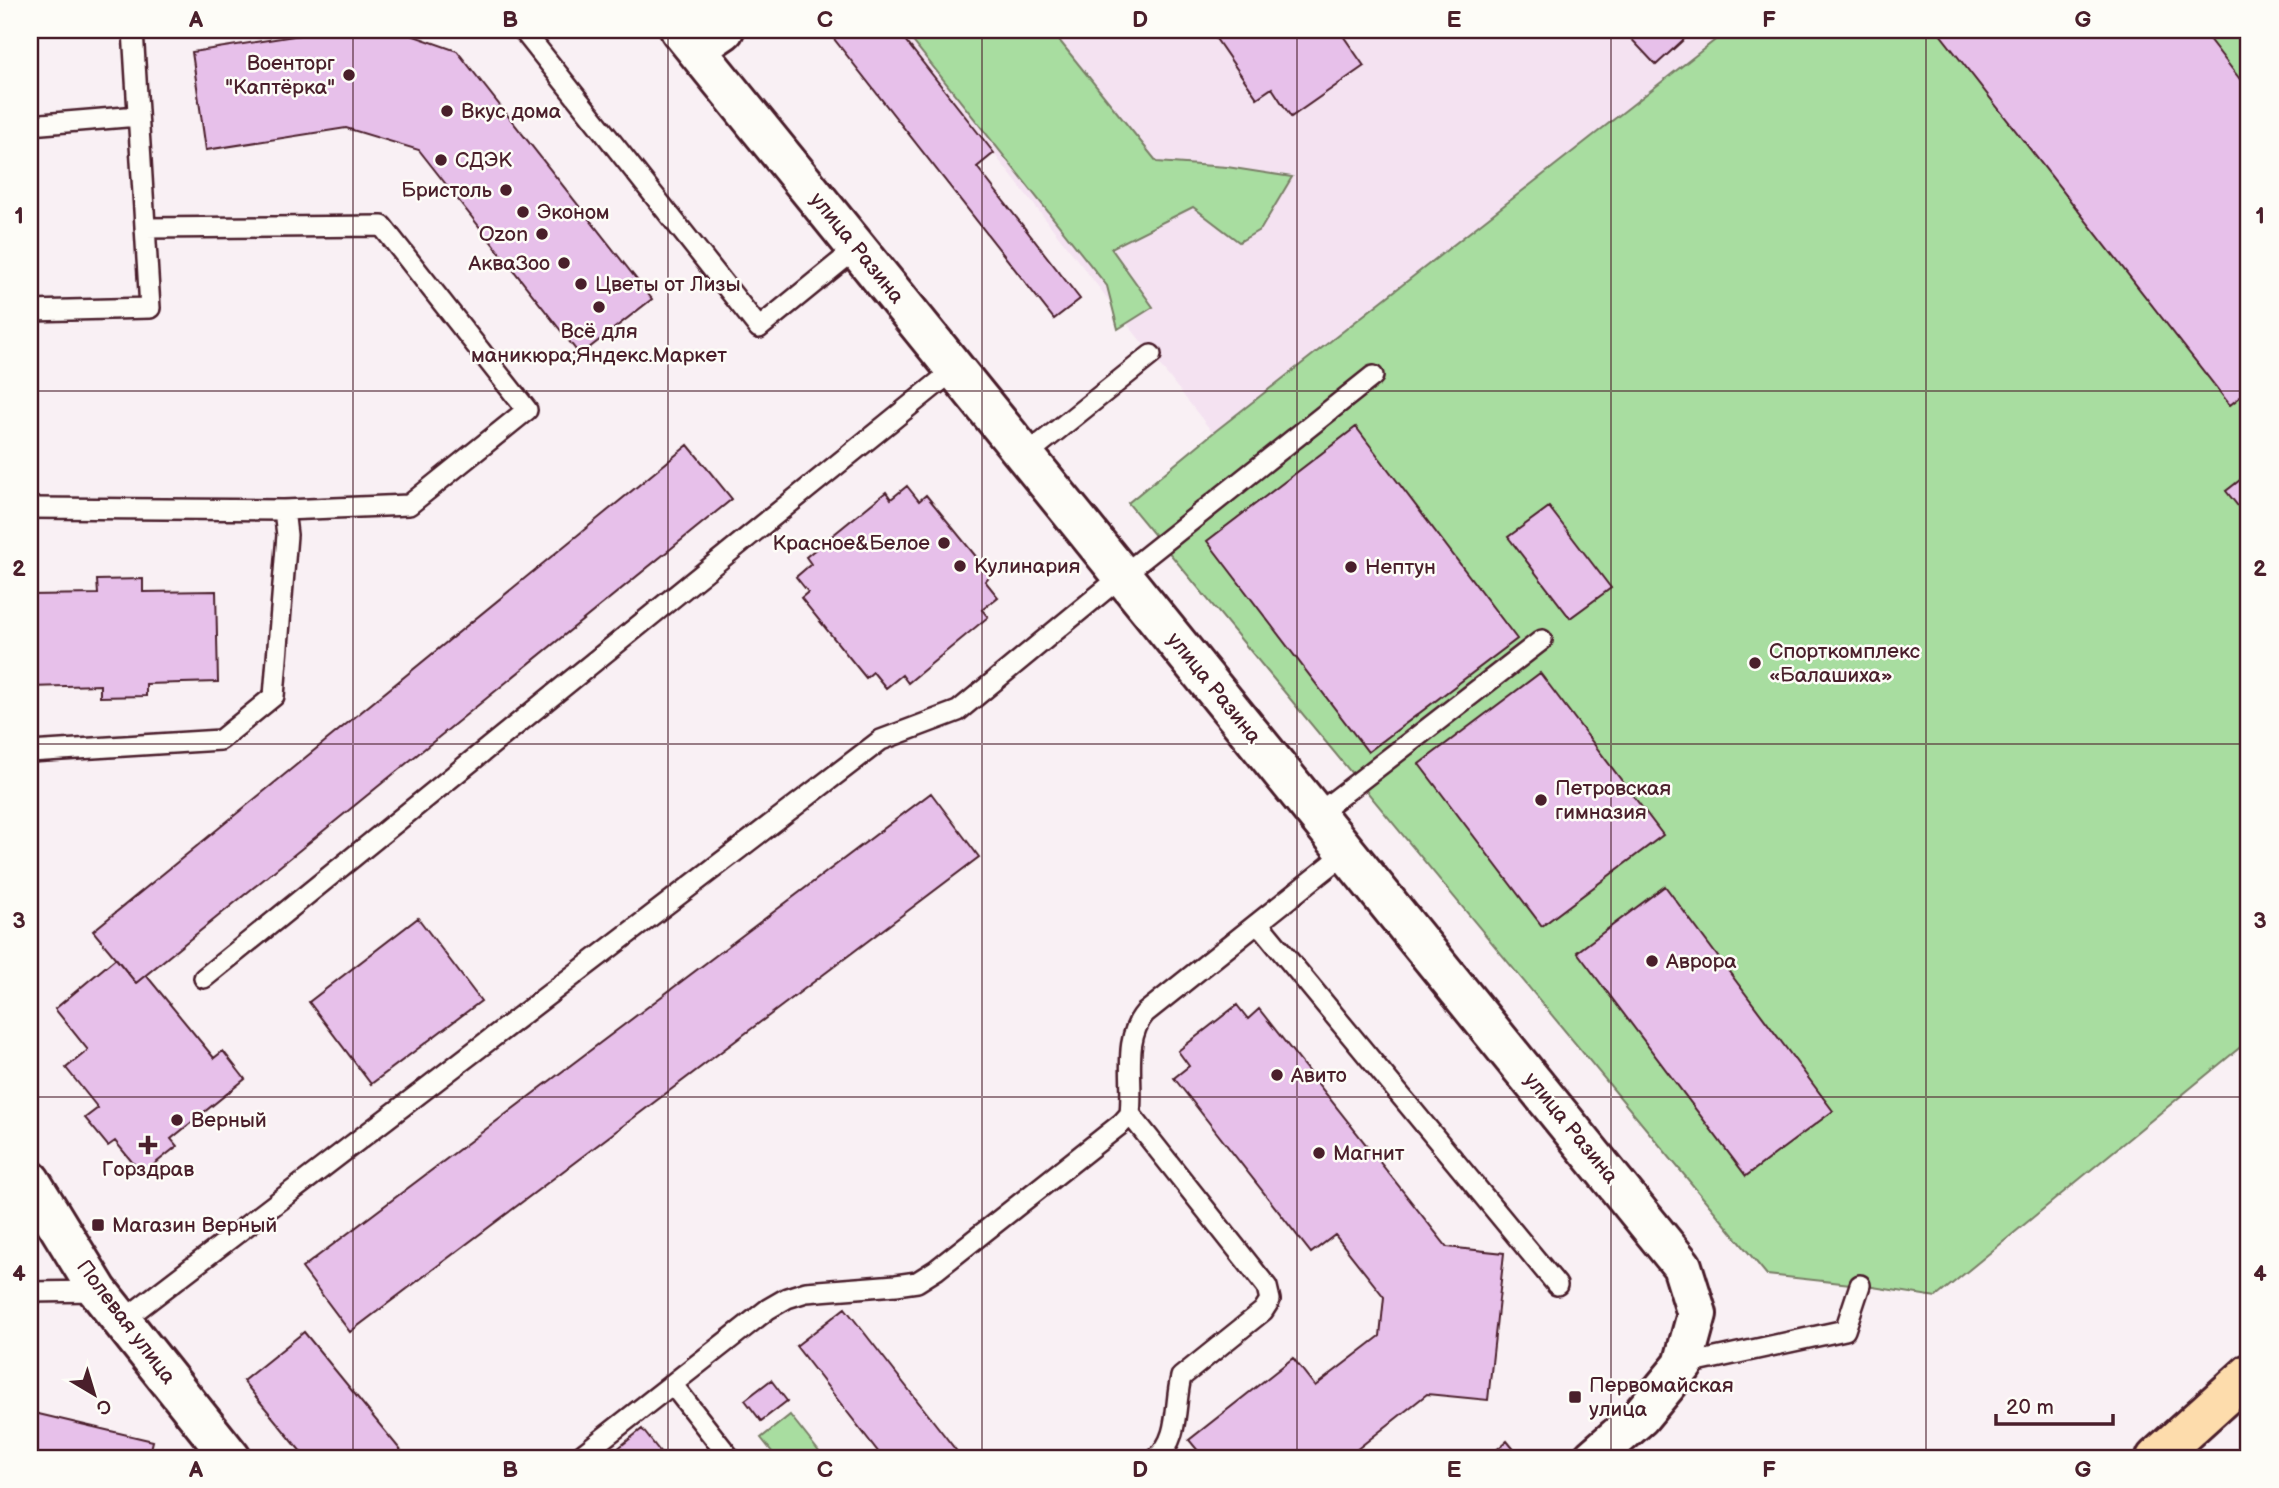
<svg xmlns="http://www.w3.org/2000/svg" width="2279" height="1488" font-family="'Balsamiq Sans',sans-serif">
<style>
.built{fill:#f4e2f1}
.green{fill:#a8dda0;stroke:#797e66;stroke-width:2}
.building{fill:#e7c0ea;stroke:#4a1f2b;stroke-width:2}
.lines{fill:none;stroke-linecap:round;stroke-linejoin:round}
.service-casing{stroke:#4a1f2b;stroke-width:24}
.minor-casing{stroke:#4a1f2b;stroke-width:44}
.secondary-casing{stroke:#4a1f2b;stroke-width:44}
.primary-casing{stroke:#4a1f2b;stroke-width:44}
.service{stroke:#fdfcf7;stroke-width:19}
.minor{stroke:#fdfcf7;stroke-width:38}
.secondary{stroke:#fdfcf7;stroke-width:38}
.primary{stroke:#fddcac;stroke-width:38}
.grid{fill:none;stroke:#4a1f2b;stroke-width:2;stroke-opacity:0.55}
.poi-dot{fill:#4a1f2b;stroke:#fdfcf7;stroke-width:2.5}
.labels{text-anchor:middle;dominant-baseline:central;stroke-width:5;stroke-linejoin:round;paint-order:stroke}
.poi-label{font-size:21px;fill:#4a1f2b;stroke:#fdfcf7;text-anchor:start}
.street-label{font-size:21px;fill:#4a1f2b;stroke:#fdfcf7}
.neatline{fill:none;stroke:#4a1f2b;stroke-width:2.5}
.grid-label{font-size:23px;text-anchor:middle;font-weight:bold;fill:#4a1f2b}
</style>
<rect width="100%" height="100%" fill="#f9f0f4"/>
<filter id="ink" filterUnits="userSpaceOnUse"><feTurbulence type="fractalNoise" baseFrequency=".0143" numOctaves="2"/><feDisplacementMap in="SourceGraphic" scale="14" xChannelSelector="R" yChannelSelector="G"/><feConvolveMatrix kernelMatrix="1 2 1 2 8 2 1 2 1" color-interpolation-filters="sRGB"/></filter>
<g filter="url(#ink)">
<path class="built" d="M897 30H1728L1213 433Z"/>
<path class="green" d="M904 30H1051L1157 162 1227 167 1292 177 1261 229 1239 242 1193 207 1111 248 1153 307 1118 329 1107 286Z
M1728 30H2249V1040L1936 1297 1860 1285 1767 1275 1128 503 1213 433Z
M790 1415 824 1458H777L761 1438Z"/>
<path class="building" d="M332 30H397L457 51 652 299 580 355 419 150 346 128 206 150 192 52Z
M827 30H897L994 153 977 167 1080 299 1054 319Z
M1210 30H1339L1364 66 1291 117 1272 88 1257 98Z
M1623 30H1694L1656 65Z
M1946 30H2202L2249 91V390L2230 405 1940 34Z
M30 173H32L37 264H30Z
M1356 427 1517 639 1368 752 1207 541Z
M688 445 732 499 136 983 93 931Z
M2249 473V520L2226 491Z
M907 486 919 501 926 495 991 575 985 581 998 597 982 610 988 617 908 683 902 675 886 688 873 672 866 678 801 598 808 592 796 577 811 564 806 557 886 492 891 499Z
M1549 507 1611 588 1570 618 1508 537Z
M143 579V592L216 591 218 682 146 684V696L100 697V685L30 687V595L98 594 97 580Z
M1540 673 1663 835 1542 926 1419 764Z
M931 793 979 857 350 1332 302 1268Z
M1665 886 1833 1111 1746 1176 1577 952Z
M418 918 481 1001 371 1084 309 1002Z
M116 958 136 983 146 975 214 1058 223 1051 245 1079 171 1139 177 1146 142 1174 115 1141 108 1146 85 1118 98 1108 66 1068 88 1050 55 1009Z
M1237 1005 1248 1019 1259 1009 1447 1247 1504 1253 1488 1400 1427 1394 1346 1458H1204L1189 1440 1293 1358 1315 1386 1380 1336 1384 1297 1335 1235 1311 1253 1174 1078 1189 1066 1178 1051Z
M845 1308 962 1458H883L796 1346Z
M304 1332 407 1458H306L243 1381Z
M771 1380 787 1401 761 1421 745 1400Z
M30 1412 153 1441 149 1458H30Z
M642 1429 665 1458H606Z
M1507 1441 1521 1458H1487Z"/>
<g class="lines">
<defs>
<path id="service" d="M523 30 759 328 857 248
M30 125 138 116
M145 228 382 226 527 410 409 505 284 510
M30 311 150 308 133 30
M1025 456 1151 355
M30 508 284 510 287 535 274 696 220 740 30 752
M1317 814 1542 640
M1258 923 1557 1285
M204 978 955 369
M1130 1114 1267 1287 1270 1300 1263 1311 1181 1377C1174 1405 1180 1439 1156 1458
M30 1292 98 1291
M121 1322 881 740 958 711 1123 575 1373 376
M1683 1365 1845 1330 1860 1285
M672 1384 730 1458
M578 1458 768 1309 787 1298 806 1292 896 1285 917 1282 936 1270 1122 1123 1130 1114C1134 1080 1122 1040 1145 1013L1347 852"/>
<path id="minor" d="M696 49 724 30
M30 1180 98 1291 231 1458"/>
<path id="secondary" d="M680 30 1682 1266 1697 1314 1683 1365 1640 1417 1593 1458"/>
<path id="primary" d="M2156 1458 2249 1374"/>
</defs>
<use href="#service" class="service-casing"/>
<use href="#minor" class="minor-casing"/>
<use href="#secondary" class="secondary-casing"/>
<use href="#primary" class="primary-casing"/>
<use href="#service" class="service"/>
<use href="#minor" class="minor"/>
<use href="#secondary" class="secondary"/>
<use href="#primary" class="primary"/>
</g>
</g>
<path class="grid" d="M353 30V1458M668 30V1458M982 30V1458M1297 30V1458M1611 30V1458M1926 30V1458M30 391H2249M30 744H2249M30 1097H2249"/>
<g class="poi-dot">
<circle cx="349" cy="75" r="7"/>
<circle cx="447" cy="111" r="7"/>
<circle cx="441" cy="160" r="7"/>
<circle cx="506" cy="190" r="7"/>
<circle cx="523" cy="212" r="7"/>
<circle cx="542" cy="234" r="7"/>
<circle cx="564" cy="263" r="7"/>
<circle cx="581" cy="284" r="7"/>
<circle cx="599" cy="307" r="7"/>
<circle cx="944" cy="543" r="7"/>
<circle cx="960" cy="566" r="7"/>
<circle cx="1351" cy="567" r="7"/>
<circle cx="1755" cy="663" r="7"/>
<circle cx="1541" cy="800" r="7"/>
<circle cx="1652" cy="961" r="7"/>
<circle cx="1277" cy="1075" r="7"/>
<circle cx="177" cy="1120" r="7"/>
<path d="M144.5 1134.5h7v7h7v7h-7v7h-7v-7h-7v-7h7z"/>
<circle cx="1319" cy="1153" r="7"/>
<rect x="91" y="1218" width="14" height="14" rx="3.5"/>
<rect x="1568" y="1390" width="14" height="14" rx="3.5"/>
</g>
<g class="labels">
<g class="poi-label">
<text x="335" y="63" text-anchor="end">Военторг<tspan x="335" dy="24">"Каптёрка"</tspan></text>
<text x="461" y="111">Вкус дома</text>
<text x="455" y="160">СДЭК</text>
<text x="492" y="190" text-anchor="end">Бристоль</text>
<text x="537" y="212">Эконом</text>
<text x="528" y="234" text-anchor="end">Ozon</text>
<text x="550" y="263" text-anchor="end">АкваЗоо</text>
<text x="595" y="284">Цветы от Лизы</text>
<text x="599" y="331" text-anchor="middle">Всё для<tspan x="599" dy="24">маникюра;Яндекс.Маркет</tspan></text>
<text x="930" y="543" text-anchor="end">Красное&amp;Белое</text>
<text x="974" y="566">Кулинария</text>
<text x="1365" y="567">Нептун</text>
<text x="1769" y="651">Спорткомплекс<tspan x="1769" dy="24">«Балашиха»</tspan></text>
<text x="1555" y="788">Петровская<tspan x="1555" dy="24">гимназия</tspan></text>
<text x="1666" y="961">Аврора</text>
<text x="1291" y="1075">Авито</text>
<text x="191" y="1120">Верный</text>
<text x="1333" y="1153">Магнит</text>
<text x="148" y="1169" text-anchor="middle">Горздрав</text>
<text x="112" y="1225">Магазин Верный</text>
<text x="1589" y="1385">Первомайская<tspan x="1589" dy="24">улица</tspan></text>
</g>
<g class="street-label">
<text transform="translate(857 248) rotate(51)">улица Разина</text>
<text transform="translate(1214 688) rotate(51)">улица Разина</text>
<text transform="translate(1571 1128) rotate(51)">улица Разина</text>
<text transform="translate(126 1322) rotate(53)">Полевая улица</text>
</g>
</g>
<rect width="2279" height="1488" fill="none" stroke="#fdfcf7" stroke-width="77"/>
<g transform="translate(94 1394) rotate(142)" stroke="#fdfcf7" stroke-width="5" paint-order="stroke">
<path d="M0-5L12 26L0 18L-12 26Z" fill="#4a1f2b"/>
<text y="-10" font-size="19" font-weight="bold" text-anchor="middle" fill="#4a1f2b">С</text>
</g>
<path d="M1996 1414v10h117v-10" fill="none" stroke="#4a1f2b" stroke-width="3.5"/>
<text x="2006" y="1414" font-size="21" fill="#4a1f2b" stroke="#fdfcf7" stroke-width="5" paint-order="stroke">20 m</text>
<rect x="38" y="38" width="2202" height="1412" class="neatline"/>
<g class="grid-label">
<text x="196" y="27">A</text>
<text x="510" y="27">B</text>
<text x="825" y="27">C</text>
<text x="1140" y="27">D</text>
<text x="1454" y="27">E</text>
<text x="1769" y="27">F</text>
<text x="2083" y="27">G</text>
<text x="19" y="223">1</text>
<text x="2260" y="223">1</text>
<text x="19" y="576">2</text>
<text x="2260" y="576">2</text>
<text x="19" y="928">3</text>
<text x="2260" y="928">3</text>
<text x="19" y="1281">4</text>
<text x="2260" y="1281">4</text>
<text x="196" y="1477">A</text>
<text x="510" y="1477">B</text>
<text x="825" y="1477">C</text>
<text x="1140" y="1477">D</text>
<text x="1454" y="1477">E</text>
<text x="1769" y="1477">F</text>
<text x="2083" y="1477">G</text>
</g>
</svg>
